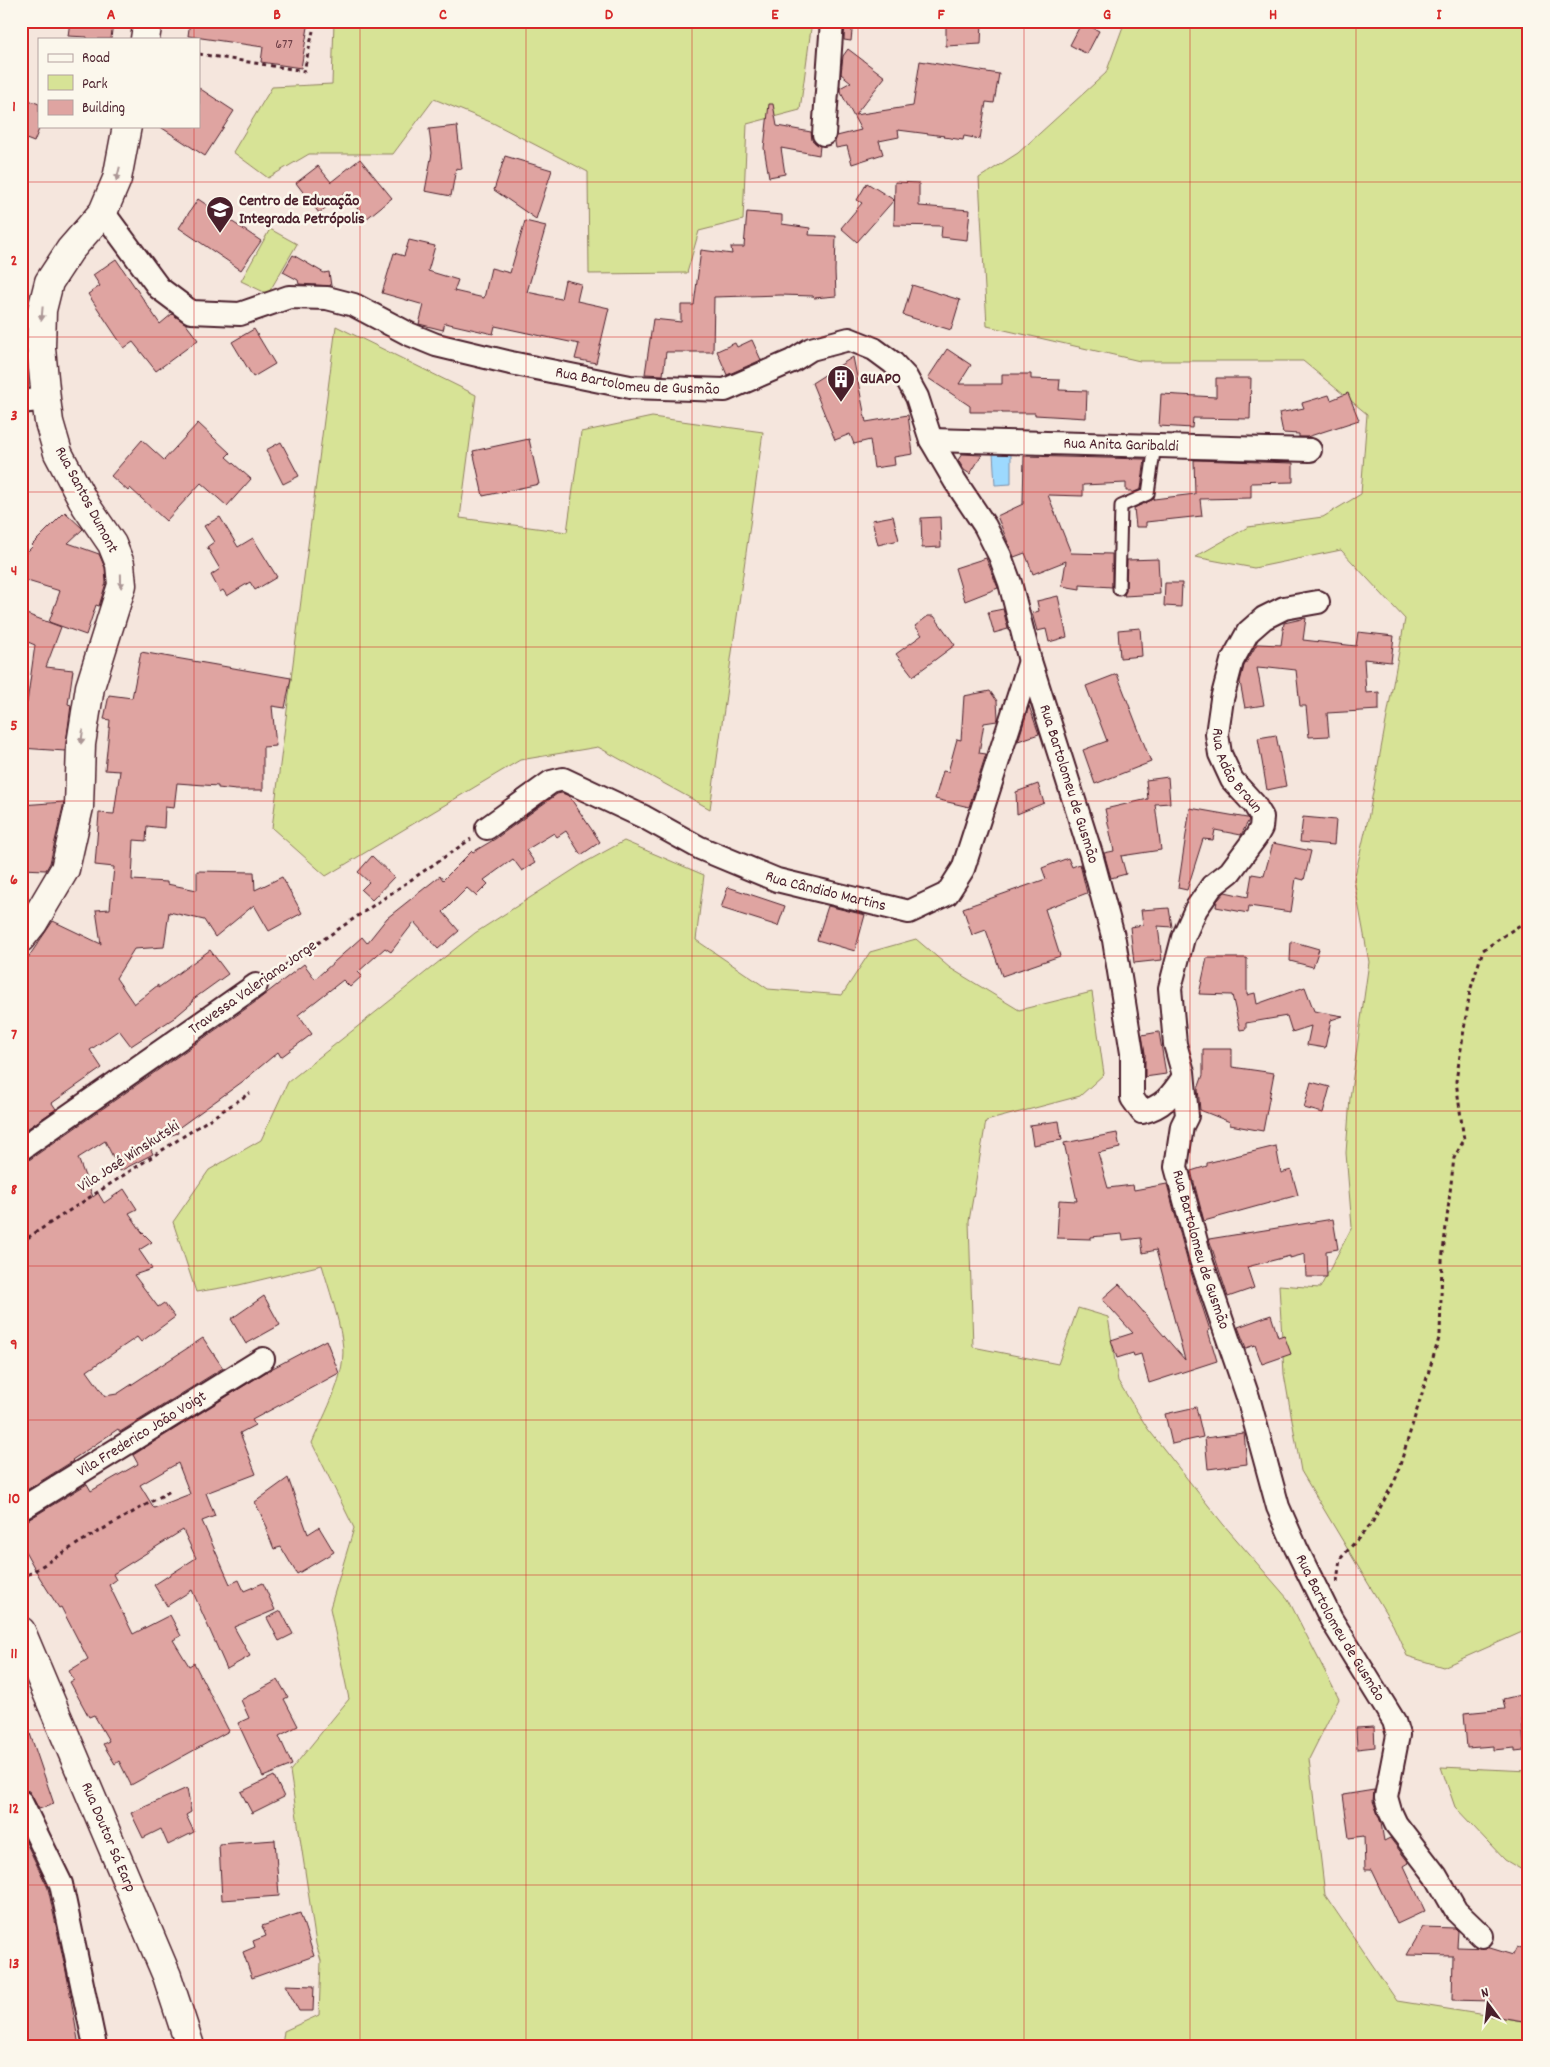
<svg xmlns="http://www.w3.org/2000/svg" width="1550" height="2067" font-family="Dekko,sans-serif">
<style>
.green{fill:#d7e396;stroke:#908160}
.water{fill:#9dd9fe;stroke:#7c8faa}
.building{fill:#dfa4a1;stroke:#4a1f2b;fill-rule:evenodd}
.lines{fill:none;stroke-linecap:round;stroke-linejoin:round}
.lane-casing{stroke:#4a1f2b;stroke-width:15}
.street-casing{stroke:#4a1f2b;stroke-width:26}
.secondary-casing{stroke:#4a1f2b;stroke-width:31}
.path{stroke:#4a1f2b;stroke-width:3;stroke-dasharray:4 4;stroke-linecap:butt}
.lane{stroke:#fbf7ec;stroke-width:11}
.street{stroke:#fbf7ec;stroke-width:22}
.secondary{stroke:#fbf7ec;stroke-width:28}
.oneway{fill:#ab9695}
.grid{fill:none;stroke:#d62828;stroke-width:1;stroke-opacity:0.55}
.labels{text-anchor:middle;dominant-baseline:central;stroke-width:5;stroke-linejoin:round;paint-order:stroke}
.number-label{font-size:14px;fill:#6f4048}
.poi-label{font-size:16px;font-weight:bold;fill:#4a1f2b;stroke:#fbf7ec;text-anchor:start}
.street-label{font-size:16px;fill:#4a1f2b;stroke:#fbf7ec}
.neatline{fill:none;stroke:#d62828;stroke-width:2}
.grid-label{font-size:16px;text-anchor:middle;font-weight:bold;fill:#d62828}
</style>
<rect width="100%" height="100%" fill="#f5e6dd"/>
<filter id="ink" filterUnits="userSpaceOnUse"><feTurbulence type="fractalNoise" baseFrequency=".02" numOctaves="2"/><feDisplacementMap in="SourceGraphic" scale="10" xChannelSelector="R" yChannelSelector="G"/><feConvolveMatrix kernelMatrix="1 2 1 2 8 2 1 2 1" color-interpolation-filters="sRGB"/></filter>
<g filter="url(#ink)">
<path class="green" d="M334 21H812L800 110 747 124 743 220 699 231 687 273 589 274 588 172 493 123 434 99 393 154H309L268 178 233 152 272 87 332 84Z
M1125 21H1529V1629L1443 1667 1407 1656 1393 1625 1301 1471 1284 1374 1279 1285 1320 1288 1352 1227 1346 1153 1350 1098 1369 962 1354 880 1368 819 1405 619 1341 550 1254 568 1195 557 1248 527 1323 517 1361 494 1367 414 1303 361H1140L987 326 979 178 1018 153 1106 73Z
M270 229 297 244 268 294 241 281Z
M336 326 476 395 460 518 567 532 581 432 652 417 763 432 710 809 598 747 520 760 326 876 272 828Z
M624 841 704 875 696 940 768 989 842 995 870 952 916 939 950 968 1019 1010 1092 992 1104 1074 1080 1096 986 1121 969 1221 973 1347 1058 1364 1078 1308 1108 1317 1118 1381 1148 1429 1223 1524 1288 1599 1339 1699 1309 1759 1325 1895 1397 2001 1529 2022V2046H282L284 2031 319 2015 321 1961 316 1944 290 1771 349 1699 330 1608 354 1528 312 1443C325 1412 348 1374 342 1340 338 1315 329 1289 322 1265L239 1285 196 1292 173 1222 209 1170 261 1140 288 1082 475 933 584 863Z
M1441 1767 1529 1771V1874L1505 1860 1455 1807Z"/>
<path class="water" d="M993 453H1011V484L995 485Z"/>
<path class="building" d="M70 21H113L111 39H87V37L68 36Z
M190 21H309L301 68 261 62 263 47 188 36Z
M845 21H853L851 41 844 40Z
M946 21H982L981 44 946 46Z
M1082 22 1099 31 1087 54 1070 45Z
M848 49 885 77 855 115 913 106 920 61 999 74 994 103 986 102 980 139 964 136 963 140 944 137 945 136 898 130 899 137 879 141 883 154 852 164 847 146 836 148 835 142 837 136 861 130 840 91V88L851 82 841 74 843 56Z
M199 88 234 111 205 156 159 126H199Z
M21 97 39 104V129L34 142 21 137Z
M769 104H773L777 126 811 132 812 140 820 146 819 155 781 148 785 174 769 177 764 148Z
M457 126 462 169 456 168 451 196 425 191 432 153 429 129Z
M505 156 552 170 536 219 494 190Z
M360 159 392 198 366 219 345 193 319 213 296 183 318 166 331 182Z
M895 182 919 183V206L970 210 967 240 941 237 942 226 894 225Z
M867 183 894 200 857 242 841 228 862 203 857 200Z
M198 199 261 241 241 270 179 228Z
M747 212 782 215V224L810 228 809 235 836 236 835 271 836 296 814 298 813 296 781 295 714 297 713 352H666L663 375 645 374 653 319 681 322V305H694L701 250 732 254 731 247H744Z
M525 221 546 226 527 292 561 299 565 280 581 284 577 301 609 308 596 363 575 359 579 344 495 326 493 334 445 323 443 330 419 324 424 305 382 293 394 253 404 256 409 240 435 246 428 271 458 280 454 291 484 298 491 268 510 273Z
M293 255 324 273 329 272 331 286 299 284 298 280 283 272Z
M116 259 160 324 172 314 185 323 198 340 156 371 133 342 124 348 88 294 100 286 93 275Z
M912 285 960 300 951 330 903 315Z
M254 329 275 364 253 377 232 342Z
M752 340 761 360 727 375 717 351 735 343 737 347Z
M947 349 971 365 959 384H1002V374H1031V379L1060 380 1059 390 1087 391 1086 418 1035 415V413H1002V412H970V406L928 378Z
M853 357 866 422 908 415 913 454 894 457 895 465 874 468 870 440 854 444 850 434 835 440 812 383Z
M1216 378H1251L1250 419 1193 418 1192 428 1159 426 1161 394 1216 397Z
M1348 393 1359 420 1307 437H1299V434L1283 433 1279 413 1304 408 1302 403 1329 395 1331 400Z
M198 423 230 453 226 457 251 479 227 506 201 483 166 521 130 488 128 491 111 476 142 440 164 460Z
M529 439 539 484 483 496 473 451Z
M281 442 299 476 283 484 266 450Z
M962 454 982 455 970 474 964 470 958 460Z
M1024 456 1145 459 1141 489 1132 493V491H1126V483L1083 485V496L1048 495 1071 553 1112 554V587L1080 585V589L1062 586 1066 561 1033 574 1025 553 1014 557 997 516 1023 504Z
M1194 460 1293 463V482L1251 483V498L1200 499 1202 516 1146 522V527H1136L1134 508 1154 499 1195 494Z
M65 512 83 529 68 543 99 554 105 568 106 583 99 606 96 605 86 635 49 622 60 591 21 579V558L33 546 32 545Z
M893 516 899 540 878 545 872 520Z
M220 517 238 547 253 538 277 577 255 590 250 582 227 596 223 590 220 592 211 575 220 569 207 547 214 542 204 526Z
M940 517 941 547 922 548 921 518Z
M986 558 998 588 965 601 955 568Z
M1158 559 1160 594 1124 596 1126 589 1127 560Z
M1165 583H1182L1181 607 1164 606Z
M1058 596 1067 637 1049 642 1046 629 1037 631 1032 613 1039 611 1037 601Z
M1003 609 1008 629 994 633 988 612Z
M21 612 61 627 46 667 73 670 68 704 71 705 65 751 21 748 22 703H27L35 645 21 639Z
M928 616H934L955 645 913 676 896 654 922 635 915 626Z
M1306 618 1303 640 1356 646 1358 632 1394 636 1391 662 1364 659 1366 693 1379 692V710L1327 713 1329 736 1309 737 1306 706H1300L1296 670 1269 667V669L1257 668 1264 705 1245 708 1240 682 1244 666 1257 644 1281 645 1284 623Z
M1140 628 1142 656 1120 658 1118 630Z
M141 652 291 678 285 708 272 706 276 746 263 747V790H236L218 788V786L177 783 174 808 165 807 164 828 147 826 146 841 134 840 132 880 167 882V884L197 890V871L254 872 255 890 282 877 302 913 269 931 254 905 215 937 204 920 169 912 164 947 134 949 116 978 134 1004 158 985V988L210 950 228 974 192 1000 193 1002 174 1018 131 1046 119 1030 90 1050 102 1068 52 1103 56 1109 21 1133V968L53 921 101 944 96 910 110 909 114 867 95 865 99 813 114 814 120 771 105 770 110 720 104 719 109 695 132 698Z
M1117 674 1151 762 1095 784 1083 750 1107 741 1086 686Z
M990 691 997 701 998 718 997 721 984 723 979 753 986 754 969 807 935 799 943 771 948 772 957 739 961 740 964 696Z
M1029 706 1039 734 1018 741Z
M1276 735 1286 786 1267 790 1258 738Z
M1168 777 1170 803 1155 804 1161 850 1121 856 1126 874 1111 878 1104 853 1114 851 1105 809 1148 799 1146 780Z
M1038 784 1044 803 1017 814 1016 792Z
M562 793 569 796 600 842 581 855 566 831 557 837 554 833 526 850 535 863 522 871 513 859 484 880 488 884 476 896 467 888 443 912 459 931 438 949 414 922 391 952 385 948 358 972 362 976 350 987 343 980 298 1015 312 1034 281 1057 278 1052 242 1082 177 1129 178 1133 147 1142 153 1154 120 1171 105 1141 78 1158 93 1197 98 1193 104 1203 124 1189 137 1209 129 1213 142 1232 152 1242 139 1250 152 1269 134 1275 158 1307 164 1303 175 1317 141 1342 137 1337 87 1371 105 1396 117 1394 203 1338 223 1368 120 1432 118 1429 72 1460 73 1461 22 1493 21 1162 29 1160 254 1003 304 964 315 979 362 937 367 943 387 918 440 876 443 880 472 851 473 852 495 839 557 794Z
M64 802 50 863 46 870 21 869V805Z
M1190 808 1247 818 1249 820 1241 835 1215 830 1213 840 1203 839 1187 890 1178 888Z
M1303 817 1336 820 1334 845 1300 842Z
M1273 843 1311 851 1304 880 1296 878 1291 912 1249 906 1248 913 1216 907 1217 901 1225 892 1248 897 1252 874 1264 876Z
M372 856 394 877 372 900 361 890 369 882 358 872Z
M1068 858 1072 867 1080 864 1087 893 1045 909 1060 956 1002 976 986 930 972 935 963 908 1046 879 1042 868Z
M728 887 785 906 778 926 721 908Z
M828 906 865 915 855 951 817 940Z
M1169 908 1172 927 1158 926 1162 960 1134 963 1130 927 1143 925 1141 910Z
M1291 941 1319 949 1313 967 1290 961Z
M1207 958H1247V995L1255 993 1257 1004 1305 987 1314 1011 1343 1016 1331 1020 1325 1048 1307 1045 1311 1026 1292 1032 1287 1016 1246 1023V1029L1240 1030 1232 995 1199 994Z
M1159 1032 1166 1074 1145 1077V1053L1142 1035Z
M1203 1049H1232V1067L1274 1073 1263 1131 1230 1125V1122L1200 1110 1198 1089 1203 1075Z
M1311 1082 1330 1087 1323 1113 1304 1108Z
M1059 1121 1062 1140 1033 1145 1030 1125Z
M1117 1133 1120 1148 1098 1153 1108 1188 1133 1185 1134 1190 1167 1184 1188 1263 1210 1330 1208 1331 1217 1361 1149 1383 1141 1354 1134 1356 1133 1353 1117 1358 1111 1340 1133 1333 1102 1299 1119 1284 1185 1360 1156 1250 1143 1253 1141 1238 1123 1240 1122 1234 1091 1237V1239L1057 1238 1059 1200 1077 1201 1064 1143Z
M1276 1146 1281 1173 1291 1170 1298 1195 1204 1221 1191 1171 1207 1166V1163Z
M1333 1219 1338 1249 1326 1251 1327 1277H1306L1305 1254 1290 1258V1256L1247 1267 1254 1288 1228 1297 1209 1239Z
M264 1296 280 1325 246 1344 231 1319Z
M1271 1315 1278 1337 1284 1335 1291 1354 1262 1364 1255 1345 1246 1348 1238 1327Z
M326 1340 339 1373 252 1420 255 1425 240 1433 256 1474 206 1493 215 1516 202 1521 230 1584 239 1580 244 1591 263 1583 275 1610 234 1627 250 1656 227 1669 192 1590 167 1606 154 1585 196 1558 183 1530 113 1574 116 1580 109 1585 133 1634 170 1615 181 1636 173 1640 189 1666 194 1663 229 1731 131 1785 119 1761 115 1764 103 1744 109 1741 94 1715 89 1717 70 1682 74 1680 69 1671 88 1659 61 1607 59 1608 40 1578 21 1544V1522L28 1520 87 1484 91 1491 138 1464 133 1455 271 1369ZM178 1463 190 1494 154 1508 140 1485Z
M1196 1407 1203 1437 1172 1444 1165 1414Z
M1244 1433 1247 1464 1208 1469 1205 1438Z
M288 1478 308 1534 319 1527 334 1552 297 1574 281 1547 274 1549 266 1529H268L255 1502Z
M281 1611 293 1634 279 1641 267 1618Z
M278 1680 288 1697 284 1699 298 1726 279 1736 292 1765 263 1777 238 1723 249 1718 241 1700Z
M1529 1693V1715L1522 1717 1524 1750 1515 1751V1748L1493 1750V1746L1467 1748 1464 1713 1505 1709 1503 1699Z
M21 1716H24L54 1804 39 1809 29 1791 21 1789Z
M1374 1727 1375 1747 1357 1749 1356 1728Z
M274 1776 284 1797 252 1813 241 1792Z
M187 1788 191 1812 186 1815 194 1832 168 1845 161 1829 143 1838 131 1813Z
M1374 1790 1373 1801 1381 1823 1384 1841 1390 1838 1409 1863 1404 1866 1425 1911 1397 1924 1371 1870H1365L1364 1836 1349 1838 1343 1795Z
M21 1832 48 1888 68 1981 79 2046H21Z
M275 1840 279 1896 222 1900 219 1844Z
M300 1913 314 1956 252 1978 243 1952 255 1947 253 1941 266 1936 262 1926Z
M1423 1927 1455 1928 1458 1931 1457 1947 1490 1948 1513 1955 1517 1947 1529 1954V2022L1487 2015 1490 2001 1452 2000 1453 1956 1407 1955Z
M285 1985 314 1986 313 2011H299Z"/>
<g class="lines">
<defs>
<path id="lane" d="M1119 589 1121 506 1148 494 1155 445"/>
<g id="street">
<path d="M824 134 832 21"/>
<path id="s1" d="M103 212 159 288 191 312 240 314 289 297 327 298 354 305 409 334 436 345 511 363 630 387 725 390 792 361 811 349 849 339 874 349 893 363 906 377 917 397 931 440 955 481 985 526 1000 556 1010 583 1030 661 1091 854 1114 940 1132 1053V1098L1142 1112C1163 1107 1171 1096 1183 1078"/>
<path d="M21 402 46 399"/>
<path id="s2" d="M931 440 1310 450"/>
<path id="s3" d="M1318 602 1284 608 1264 618 1248 632 1232 661 1222 699 1217 734 1220 754 1232 780 1254 804 1262 817 1261 828 1256 837 1230 872 1212 886 1196 909 1183 938 1170 988 1175 1044 1183 1072 1187 1116 1182 1126 1176 1167 1201 1260 1248 1397 1278 1507 1296 1548 1331 1619 1394 1721 1398 1735 1386 1797 1390 1811 1396 1824 1436 1876 1456 1911 1482 1936"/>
<path id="s4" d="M487 828 551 782 563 779 644 817 700 848 777 880 909 912 947 894 963 869 1030 661"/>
<path d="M21 1149 256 985"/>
<path id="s5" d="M21 1509 263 1359"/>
<path d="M21 1802 61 1884 95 2046"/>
</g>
<g id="secondary">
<path d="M145 39 148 21"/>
<path d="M21 938 33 923 65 869 79 807 81 744 90 687 122 585 120 564 112 544 86 506 58 453 49 422 46 399 41 348 42 310 49 282 70 250 103 212 117 179 127 126"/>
<path id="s6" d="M21 1631 167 1976 190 2046"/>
</g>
</defs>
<use href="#lane" class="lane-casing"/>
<use href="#street" class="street-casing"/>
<use href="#secondary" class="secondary-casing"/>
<path class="path" d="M199 54 304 71 313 31
M271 975 471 839
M21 1242 250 1093
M21 1579 82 1541 172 1490
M1337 1582 1340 1559 1372 1523 1396 1478 1440 1335 1442 1261 1454 1158 1464 1140 1456 1081 1470 991 1483 950 1529 919"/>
<use href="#lane" class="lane"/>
<use href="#street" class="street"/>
<use href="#secondary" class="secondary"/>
</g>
<defs><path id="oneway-solid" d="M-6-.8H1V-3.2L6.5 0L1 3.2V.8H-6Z" transform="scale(1.25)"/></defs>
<g class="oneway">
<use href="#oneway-solid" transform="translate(118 174) rotate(104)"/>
<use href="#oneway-solid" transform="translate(42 314) rotate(95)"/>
<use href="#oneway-solid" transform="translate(121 581) rotate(89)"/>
<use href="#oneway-solid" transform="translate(82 737) rotate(98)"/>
</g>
</g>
<path class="grid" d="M194 21V39M360 21V2046M526 21V2046M692 21V2046M858 21V2046M1024 21V2046M1190 21V2046M1356 21V2046M194 126V2046M21 182H1529M21 337H1529M21 492H1529M21 647H1529M21 801H1529M21 956H1529M21 1111H1529M21 1266H1529M21 1420H1529M21 1575H1529M21 1730H1529M21 1885H1529"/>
<defs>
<symbol id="school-pin" viewBox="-11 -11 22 30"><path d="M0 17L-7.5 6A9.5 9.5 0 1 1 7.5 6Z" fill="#4a1f2b" stroke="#fbf7ec"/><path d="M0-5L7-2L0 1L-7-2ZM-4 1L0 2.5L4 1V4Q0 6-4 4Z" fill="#fff"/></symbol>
<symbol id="building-pin" viewBox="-11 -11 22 30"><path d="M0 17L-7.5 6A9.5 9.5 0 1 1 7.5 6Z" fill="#4a1f2b" stroke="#fbf7ec"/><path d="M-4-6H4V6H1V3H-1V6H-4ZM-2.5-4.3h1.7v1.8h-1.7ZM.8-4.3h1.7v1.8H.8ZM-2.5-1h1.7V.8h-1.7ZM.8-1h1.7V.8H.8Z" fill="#fff"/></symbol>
</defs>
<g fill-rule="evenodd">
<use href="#school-pin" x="204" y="194" width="32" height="43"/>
<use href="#building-pin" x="825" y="363" width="32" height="43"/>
</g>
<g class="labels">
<g class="number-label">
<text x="284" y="45">677</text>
</g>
<g class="poi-label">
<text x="239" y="201">Centro de Educação<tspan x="239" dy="18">Integrada Petrópolis</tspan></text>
<text x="860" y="379">GUAPO</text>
</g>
<g class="street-label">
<text stroke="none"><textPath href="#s1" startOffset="598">Rua Bartolomeu de Gusmão</textPath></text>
<text stroke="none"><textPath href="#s2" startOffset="190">Rua Anita Garibaldi</textPath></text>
<text transform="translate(86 500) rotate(62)">Rua Santos Dumont</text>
<text stroke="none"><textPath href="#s3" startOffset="228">Rua Adão Braun</textPath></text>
<text stroke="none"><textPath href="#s1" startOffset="1332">Rua Bartolomeu de Gusmão</textPath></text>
<text stroke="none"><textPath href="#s4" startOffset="378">Rua Cândido Martins</textPath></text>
<text transform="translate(253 988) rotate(-35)">Travessa Valeriana Jorge</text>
<text transform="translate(129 1157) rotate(-33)">Vila José Winskutski</text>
<text stroke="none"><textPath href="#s3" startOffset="750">Rua Bartolomeu de Gusmão</textPath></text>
<text stroke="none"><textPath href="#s5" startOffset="142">Vila Frederico João Voigt</textPath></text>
<text stroke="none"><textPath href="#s3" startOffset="1155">Rua Bartolomeu de Gusmão</textPath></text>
<text stroke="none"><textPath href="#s6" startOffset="224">Rua Doutor Sá Earp</textPath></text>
</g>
</g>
<rect width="1550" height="2067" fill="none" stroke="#fbf7ec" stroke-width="55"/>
<rect x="38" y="38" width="162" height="90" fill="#fbf7ec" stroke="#b4a19f"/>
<rect x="48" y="54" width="25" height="8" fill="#fbf7ec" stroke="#b4a19f"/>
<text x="82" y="62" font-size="15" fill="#4a1f2b">Road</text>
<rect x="48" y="75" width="25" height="15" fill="#d7e396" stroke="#b4a19f"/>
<text x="82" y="88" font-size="15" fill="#4a1f2b">Park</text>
<rect x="48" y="100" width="25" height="15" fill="#dfa4a1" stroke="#b4a19f"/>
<text x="82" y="112" font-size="15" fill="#4a1f2b">Building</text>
<g transform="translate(1488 2004) rotate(345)" stroke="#fbf7ec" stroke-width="4" paint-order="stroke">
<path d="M0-4L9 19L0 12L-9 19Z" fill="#4a1f2b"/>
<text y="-8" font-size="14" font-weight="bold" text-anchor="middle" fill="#4a1f2b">N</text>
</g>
<rect x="28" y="28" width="1494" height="2012" class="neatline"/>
<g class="grid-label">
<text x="111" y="19">A</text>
<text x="277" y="19">B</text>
<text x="443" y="19">C</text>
<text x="609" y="19">D</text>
<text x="775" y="19">E</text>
<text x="941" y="19">F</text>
<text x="1107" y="19">G</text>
<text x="1273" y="19">H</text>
<text x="1439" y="19">I</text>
<text x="14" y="111">1</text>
<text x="14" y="265">2</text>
<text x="14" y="420">3</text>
<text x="14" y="575">4</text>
<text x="14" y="730">5</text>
<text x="14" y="884">6</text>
<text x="14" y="1039">7</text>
<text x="14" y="1194">8</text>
<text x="14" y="1349">9</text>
<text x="14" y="1503">10</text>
<text x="14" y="1658">11</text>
<text x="14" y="1813">12</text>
<text x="14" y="1968">13</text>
</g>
</svg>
